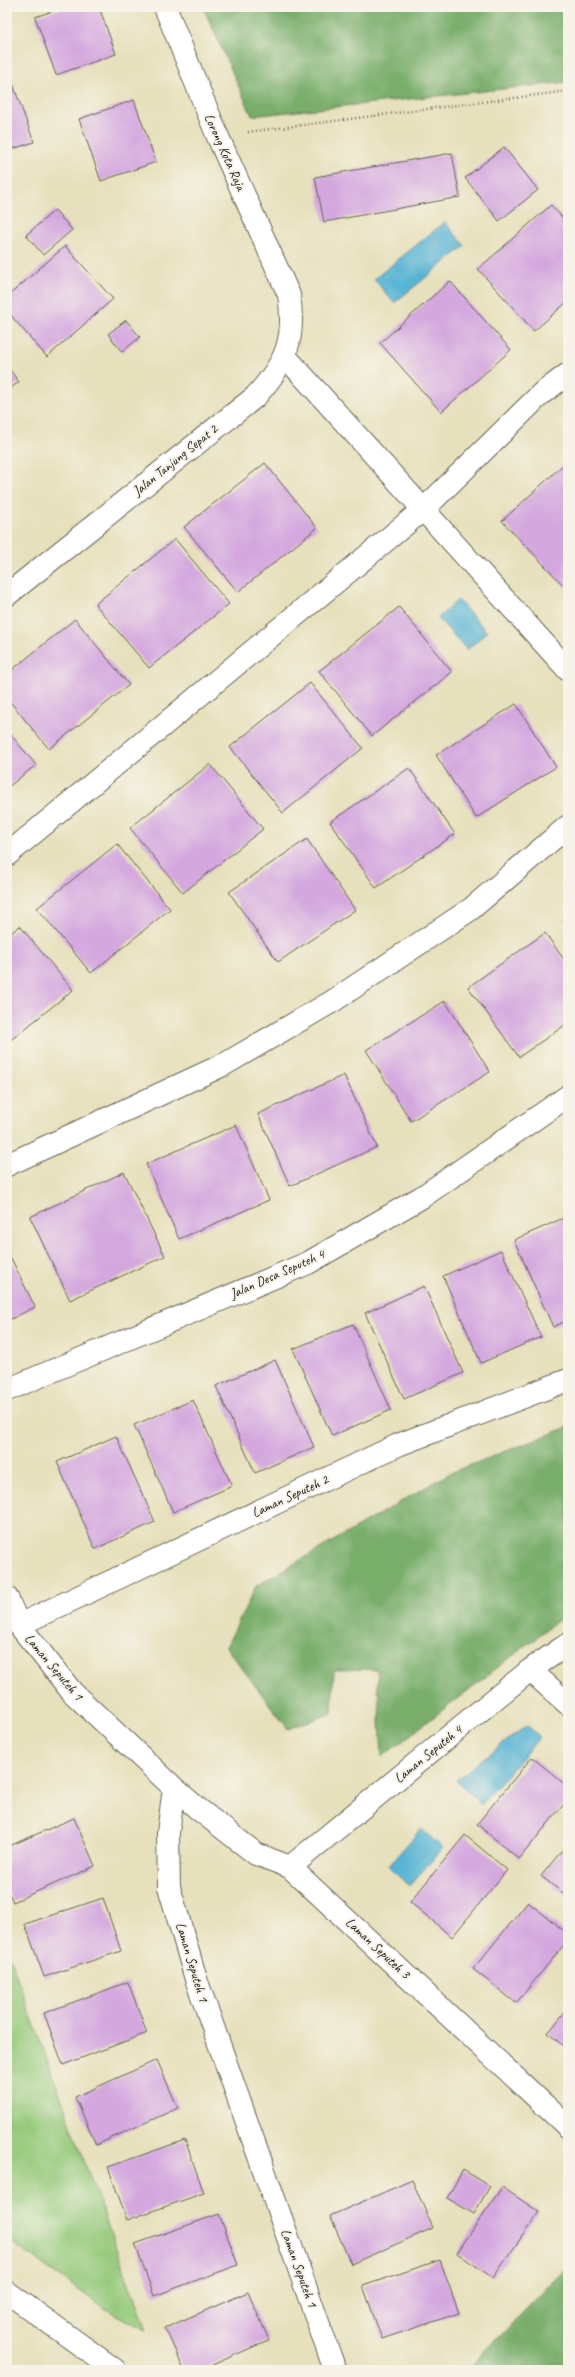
<svg xmlns="http://www.w3.org/2000/svg" width="575" height="2377" font-family="Caveat,sans-serif">
<style>
.green{fill:#95c97a;stroke:#58724b}
.forest{fill:#78ad6a;stroke:#4a6443}
.water{fill:#56b4d4;stroke:#396878}
.building{fill:#d4a8df}
.lines{fill:none;stroke-linecap:round;stroke-linejoin:round}
.minor-casing{stroke:#636154;stroke-width:24}
.path{stroke:#636154;stroke-width:2.5;stroke-dasharray:1 3;stroke-linecap:butt}
.minor{stroke:#fff;stroke-width:22}
.labels{text-anchor:middle;dominant-baseline:central;stroke-width:4;stroke-linejoin:round;paint-order:stroke}
.street-label{font-size:14px;fill:#1c1c1c;stroke:#f7f3e8}
</style>
<rect width="100%" height="100%" fill="#f7f3e8"/>
<filter id="ink" filterUnits="userSpaceOnUse"><feTurbulence type="fractalNoise" baseFrequency=".025" numOctaves="2"/><feDisplacementMap in="SourceGraphic" scale="8" xChannelSelector="R" yChannelSelector="G"/><feConvolveMatrix kernelMatrix="1 2 1 2 8 2 1 2 1" color-interpolation-filters="sRGB"/></filter>
<filter id="wash" filterUnits="userSpaceOnUse"><feTurbulence type="fractalNoise" baseFrequency=".012" numOctaves="4" result="noise"/><feDisplacementMap in="SourceGraphic" scale="16" xChannelSelector="R" yChannelSelector="G"/><feGaussianBlur stdDeviation="0.9" result="paint"/><feColorMatrix in="noise" values="0 0 0 0 0 0 0 0 0 0 0 0 0 0 0 0 0 1.4 0 .05"/><feComposite in="paint" operator="in"/></filter>
<g filter="url(#wash)">
<rect width="100%" height="100%" fill="#e7e0bc"/>
<path class="green" d="M7 1950 146 2330 104 2308 7 2239Z"/>
<path class="forest" d="M203 7H568V82L252 116Z
M568 1427V1613L382 1757 377 1669 334 1670 332 1713 288 1729 226 1647 256 1586 450 1473Z
M568 2266V2370H467Z"/>
<path class="water" d="M445 222 465 246 394 303 374 279Z
M458 600 487 632 467 650 438 618Z
M527 1725 540 1737 481 1805 456 1780Z
M421 1829 443 1848 409 1886 388 1866Z"/>
<g id="blocks">
<path class="building" d="M65 7H99L116 54 56 75 35 17Z
M11 79 34 142 7 151V80Z
M134 100 156 162 101 181 79 119Z
M504 147 538 190 499 221 465 178Z
M452 153 460 197 324 222 315 177Z
M551 205 568 224V301L534 331 478 269Z
M55 210 72 230 43 255 26 235Z
M65 246 113 299 47 357 7 311V297Z
M450 281 511 350 441 412 380 343Z
M126 320 140 337 122 352 108 334Z
M7 366 19 382 7 391Z
M265 463 317 528 238 592 184 527Z
M565 463 568 466 567 589 502 521Z
M175 539 229 604 149 668 95 604Z
M399 607 452 672 372 736 319 671Z
M75 619 129 685 49 749 7 698V674Z
M310 683 363 748 283 813 230 747Z
M516 704 556 767 476 818 436 755Z
M7 730 36 765 7 788Z
M210 764 263 829 183 893 130 828Z
M409 768 455 834 376 888 330 822Z
M307 839 355 910 278 962 229 892Z
M117 844 170 909 91 973 37 908Z
M568 917V925L564 920Z
M20 926 73 990 7 1043V936Z
M545 933 568 965V1023L519 1057 468 987Z
M445 1001 490 1072 411 1121 366 1050Z
M344 1075 377 1147 290 1186 258 1114Z
M236 1125 269 1200 179 1239 146 1164Z
M124 1172 165 1256 70 1300 30 1217Z
M568 1216V1320L553 1327 514 1240Z
M7 1250 35 1307 7 1321Z
M501 1250 541 1337 481 1363 443 1276Z
M424 1286 463 1373 404 1399 365 1313Z
M353 1324 391 1410 332 1436 293 1349Z
M275 1360 314 1447 255 1473 216 1386Z
M193 1400 232 1486 173 1512 134 1425Z
M116 1436 155 1522 95 1549 57 1462Z
M532 1757 568 1787V1799L519 1859 477 1824Z
M74 1818 95 1866 13 1902 7 1889V1847Z
M465 1835 507 1870 452 1937 410 1902Z
M568 1843V1897L541 1876Z
M103 1898 121 1951 44 1977 25 1924Z
M528 1902 568 1934V1940L516 2003 473 1969Z
M128 1982 147 2033 63 2065 44 2013Z
M568 2008V2050L548 2033Z
M157 2060 178 2108 96 2145 75 2097Z
M185 2140 204 2193 127 2220 108 2167Z
M463 2170 490 2186 474 2214 447 2198Z
M412 2180 433 2228 351 2264 330 2216Z
M502 2187 539 2212 493 2278 457 2253Z
M219 2214 238 2265 154 2296 135 2244Z
M440 2260 459 2313 382 2339 363 2286Z
M248 2292 269 2340 201 2370H184L165 2328Z
M7 2365 14 2370H7Z"/>
</g>
</g>
<g filter="url(#ink)">
<use href="#blocks" fill-opacity="0" stroke="#636154" stroke-width="1"/>
<g class="lines">
<defs>
<path id="minor" d="M285 356 568 670
M7 595 255 397C286 363 296 340 289 295L218 137 165 7
M7 855 425 508 541 394 568 374
M7 1165 225 1064 333 1001 471 909 568 826
M7 1390 308 1263 422 1197 568 1096
M7 1598 19 1625 72 1692 174 1788 197 1808 256 1854 290 1867 568 2127
M19 1625 398 1445 568 1380
M530 1670 568 1704
M174 1788 168 1833 169 1887 196 1979 335 2370
M290 1867 530 1670 568 1644
M7 2292 115 2370"/>
</defs>
<use href="#minor" class="minor-casing"/>
<path class="path" d="M248 132 568 91"/>
<use href="#minor" class="minor"/>
</g>
</g>
<g class="labels">
<g class="street-label">
<text transform="translate(225 152) rotate(66)">Lorong Kota Raja</text>
<text transform="translate(175 460) rotate(-39)">Jalan Tanjung Sepat 2</text>
<text transform="translate(277 1274) rotate(-24)">Jalan Desa Seputeh 4</text>
<text transform="translate(290 1496) rotate(-25)">Laman Seputeh 2</text>
<text transform="translate(54 1667) rotate(50)">Laman Seputeh 1</text>
<text transform="translate(428 1754) rotate(-39)">Laman Seputeh 4</text>
<text transform="translate(378 1948) rotate(43)">Laman Seputeh 3</text>
<text transform="translate(192 1962) rotate(73)">Laman Seputeh 1</text>
<text transform="translate(299 2268) rotate(70)">Laman Seputeh 1</text>
</g>
</g>
<rect width="575" height="2377" fill="none" stroke="#f7f3e8" stroke-width="24"/>
</svg>
